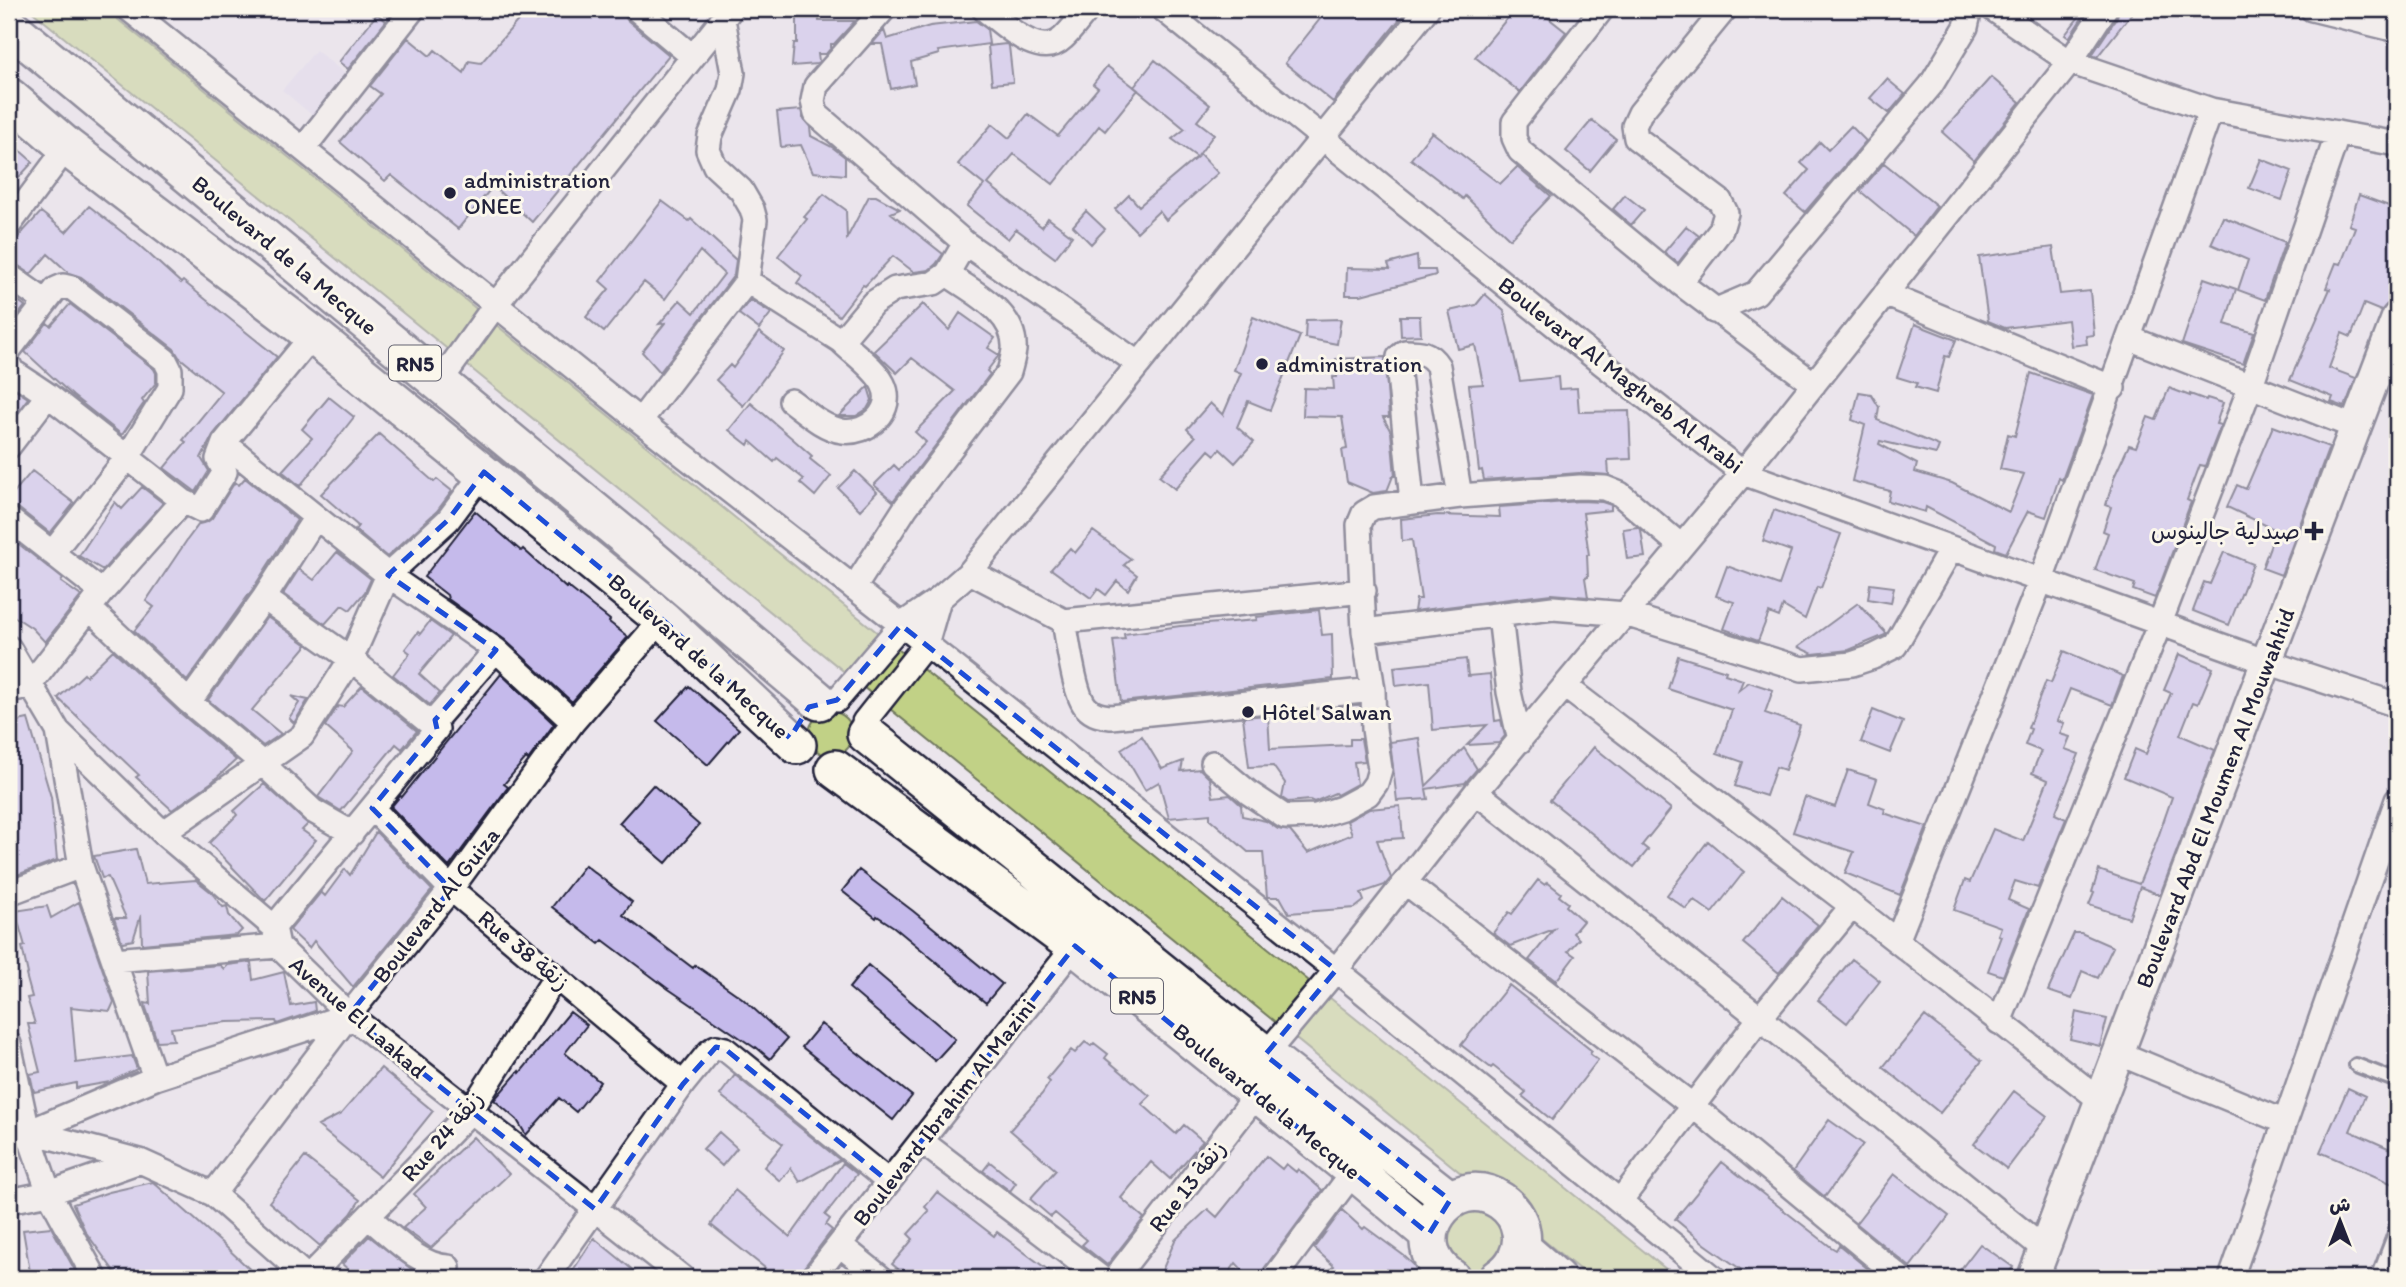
<svg xmlns="http://www.w3.org/2000/svg" width="2406" height="1287" font-family="Itim,'Playpen Sans Arabic',sans-serif">
<style>
.built{fill:#e0d8ec}
.green{fill:#c1d186;stroke:#727a60;stroke-width:2}
.building{fill:#c5baeb;stroke:#22223b;stroke-width:2}
.lines{fill:none;stroke-linecap:round;stroke-linejoin:round}
.service-casing{stroke:#22223b;stroke-width:18}
.minor-casing{stroke:#22223b;stroke-width:28}
.tertiary-casing{stroke:#22223b;stroke-width:35}
.primary-casing{stroke:#22223b;stroke-width:42}
.service{stroke:#fbf7ec;stroke-width:12}
.minor{stroke:#fbf7ec;stroke-width:23}
.tertiary{stroke:#fbf7ec;stroke-width:30}
.primary{stroke:#fbf7ec;stroke-width:37}
.marked{fill:none;stroke:#1d4ed8;stroke-width:5;stroke-dasharray:14 9;stroke-linejoin:round}
.poi-dot{fill:#22223b;stroke:#fbf7ec;stroke-width:2.5}
.labels{text-anchor:middle;dominant-baseline:central;stroke-width:6;stroke-linejoin:round;paint-order:stroke}
.shield{fill:#fbf7ec;stroke:#636270;stroke-width:2}
.shield-label{font-size:21px;font-weight:bold;fill:#22223b}
.poi-label{font-size:23px;fill:#22223b;stroke:#fbf7ec;text-anchor:start}
.street-label{font-size:23px;fill:#22223b;stroke:#fbf7ec}
</style>
<rect width="100%" height="100%" fill="#ebe5ec"/>
<filter id="ink" filterUnits="userSpaceOnUse"><feTurbulence type="fractalNoise" baseFrequency=".0143" numOctaves="2"/><feDisplacementMap in="SourceGraphic" scale="14" xChannelSelector="R" yChannelSelector="G"/><feConvolveMatrix kernelMatrix="1 2 1 2 8 2 1 2 1" color-interpolation-filters="sRGB"/></filter>
<g filter="url(#ink)">
<path class="built" d="M316 50 365 90 331 131 282 90Z"/>
<path class="green" d="M29 9H105L1677 1278H1590Z
M809 734a22 22 0 1 1 44 0a22 22 0 1 1-44 0Z
M1473 1208 1502 1219 1509 1249 1488 1272C1468 1274 1459 1270 1447 1255V1224Z"/>
<path class="building" d="M528 9H622L627 20 669 55 532 222 493 186 458 229 391 175 385 181 340 142 381 94 370 86 408 38 430 56 435 50 464 73 469 61 481 63Z
M1328 9H1408L1333 102 1285 63Z
M1515 9H1537L1566 32 1520 92 1475 57Z
M2085 9H2088L2069 38 2065 35Z
M2119 9H2135L2097 57 2092 55 2117 17Z
M797 12H819V21H855L834 44H831V48L826 54H818L819 61 817 64 792 66 794 43H797Z
M377 14 386 21 348 69 339 62Z
M976 21 987 29 989 44 938 51 939 54 911 62 915 84 891 89 882 44H872L884 30 887 39 930 26Z
M1006 44 1009 46 1013 82 992 84 988 46Z
M1155 60 1210 105 1197 121 1214 134 1198 156 1200 154 1218 173 1166 220 1159 211 1137 232 1115 209 1129 195 1139 206 1197 157 1172 139 1185 129 1134 87Z
M1107 66 1138 90 1105 131 1099 126 1053 184 1014 154 988 184 1042 227 1048 218 1072 236 1055 258 1016 229 1008 239 967 206 984 185 958 164 992 124 1009 138 1028 114 1058 136 1098 88 1093 84Z
M1991 77 2020 102 1974 161 1942 132Z
M1887 79 1905 94 1889 113 1870 98Z
M801 110 803 118 810 127 811 136 832 147 845 157V175L813 172 801 145 781 147 777 112Z
M1592 120 1616 139 1590 171 1566 151Z
M1851 126 1866 141 1805 212 1786 196 1809 170 1801 163 1820 142 1828 150Z
M1432 132 1500 184 1517 167 1551 196 1510 239 1465 196 1463 199 1411 159Z
M9 141 33 162 9 188Z
M2261 159 2292 171 2282 200 2249 188Z
M1884 163 1937 206 1914 236 1860 191Z
M824 194 846 210 847 238 869 196H876L900 209 891 213 943 254 936 264 929 270 914 272 893 256 865 286 863 285 839 316 797 283 802 276 778 256 807 219 804 217Z
M1625 195 1644 210 1631 225 1613 209Z
M2359 195 2397 209V301L2387 304 2381 311 2364 304 2351 337 2342 333 2329 368 2356 378 2345 407 2331 402 2333 397 2290 380 2330 289 2326 288 2336 263 2341 264 2355 227 2349 225Z
M662 201 689 221 691 219 736 260 734 275 660 372 642 352 665 323 659 324 680 300 694 313 724 274 700 251 665 299 644 282 604 332 586 317 609 289 600 281Z
M89 206 140 246 181 283 183 281 277 357 213 435 201 458 209 471 196 492 164 468 186 442 183 440 222 392 179 357 174 349 81 277 69 273 48 254 31 274 17 265 9 262V247L41 212 66 232Z
M1086 211 1105 229 1091 244 1073 226Z
M2223 217 2285 242 2265 300 2238 290 2248 260 2211 244Z
M1686 226 1699 236 1678 263 1664 252Z
M2053 247 2060 294 2090 291 2094 335 2086 336 2087 344 2071 346 2068 320 2005 328 1988 321 1979 257Z
M1417 256 1418 270H1435L1436 275 1361 295H1346L1347 268 1390 269 1388 264Z
M2204 278 2236 289 2225 324 2254 333 2243 364 2182 344Z
M9 294 25 306 9 327Z
M1485 294 1504 311 1520 381 1558 377 1559 389 1577 388 1579 412 1629 411 1631 459 1608 460 1609 475 1579 473 1484 480 1482 470 1479 471 1469 385 1483 384 1475 345 1458 349 1449 311 1476 305Z
M750 300 771 313 759 329 739 314Z
M70 304 154 369 156 373V383L142 400 144 403 122 435 73 396 25 352 47 323 51 326Z
M923 304 949 330 960 313 995 338 988 348 999 355 987 371 990 374 893 501 874 485 894 465 899 470 926 442 915 432 955 391 912 358 897 373 874 351Z
M1400 316H1420L1421 335 1401 336Z
M1253 317 1300 336 1270 410 1248 401 1237 427 1254 442 1235 463 1220 449 1215 455 1209 450 1175 489 1159 476 1195 437 1187 429 1210 403 1223 415 1241 373 1234 370Z
M1341 319 1337 344 1305 338 1306 320Z
M1915 324 1956 340 1949 357 1945 356 1936 393 1915 387 1917 383 1897 377Z
M759 332 784 351 743 406 716 380 730 365 733 368Z
M1385 357 1389 417H1383L1391 432 1395 476H1393L1387 491 1373 493 1347 482 1342 450 1347 449 1342 417 1303 416 1304 388 1334 389 1333 377H1337L1336 359Z
M2031 373 2093 395 2062 480 2059 478 2046 517 2028 511 2006 553 1995 549 1996 544 1926 507 1925 512 1888 501 1890 491 1852 481 1865 425 1852 420 1859 392 1871 394 1879 407 1877 420 1939 446 1936 454 1880 441 1879 444 1917 464 1915 472 1952 483 2009 512 2024 474 2000 469 2008 434 2015 436Z
M9 386 28 398 9 423Z
M868 387 872 400 867 409 856 416H839Z
M2169 388 2190 396V394L2206 400 2207 398 2223 403 2216 424 2221 425 2205 466 2200 465 2187 500 2191 502 2155 598 2133 590 2135 584 2095 570 2108 533 2103 531 2111 507 2106 505 2115 475 2129 445 2136 447 2148 417 2156 420Z
M329 397 354 417 300 486 282 471 312 438 302 429Z
M751 403 794 440 812 456 810 459 831 476 815 496 800 483 804 479 777 458 774 462 750 441 748 445 729 430Z
M2273 426 2329 447 2281 575 2262 568 2276 530 2227 507 2237 485 2246 489Z
M379 434 434 482 437 479 452 491 437 511 387 557 355 530 358 526 321 494Z
M32 471 74 503 50 533 18 508 9 505V498Z
M855 471 877 492 860 510 838 488Z
M245 478 297 520 252 590 187 681 134 631 154 607 146 601 187 540 199 524 207 522 212 518 235 482 239 485Z
M142 487 163 503 103 570 79 556 115 502 122 509Z
M1580 501 1602 502 1611 505V510L1583 513 1589 555H1587L1588 577 1585 578 1588 597 1551 594 1414 611 1416 599H1421L1412 540 1402 541 1401 519 1438 515 1500 517 1499 507Z
M1774 510 1841 534 1821 588 1817 587 1805 619 1783 606 1779 617 1769 613 1758 641 1724 629 1734 602 1716 596 1727 566 1779 585 1791 551 1763 541Z
M475 511 521 551 523 549 566 588 567 586 610 620 609 622 628 637 572 702 505 640 448 599 447 595 424 577Z
M1637 527 1641 530 1645 557 1627 559 1623 529Z
M1093 531 1131 559 1124 565 1137 575 1128 590 1117 581 1106 595 1098 589 1091 598 1051 569 1070 548 1075 553Z
M15 541 63 579 61 582 81 596 45 642 32 628 9 613V549Z
M337 552 371 579 365 592 350 610 342 605 325 624 283 594 299 569 314 580Z
M2224 552 2253 564 2229 625 2193 611 2204 582 2210 584Z
M1870 584 1894 587 1891 603 1868 599Z
M1858 603 1886 633 1885 635 1849 650 1813 654 1798 647Z
M1319 610 1322 635 1332 634 1333 679 1121 702 1113 640 1125 639 1124 634 1180 626 1257 620 1256 617Z
M267 617 307 645 252 710 281 734 263 746 208 700Z
M430 621 451 636 419 674 440 693 430 705 393 675 410 653 405 649 418 632 420 634Z
M113 650 179 712 236 760 212 782 172 810 136 777 139 775 58 698 84 674 86 676Z
M2064 651 2123 676 2112 705 2070 689 2057 721 2064 723 2060 734 2070 737 2065 749 2079 754 2055 814 2066 819 2038 888 2015 881 2008 900 2029 909 2003 976 1988 971 2001 936 1998 935 2001 927 1954 910 1965 880 1970 882 1993 829 2023 841 2048 780 2032 773 2041 751 2025 745 2031 729 2028 728 2046 681 2051 683Z
M2179 654 2213 668 2198 704 2193 702 2180 735 2215 750 2160 895 2140 887 2129 918 2089 905 2094 893 2092 892 2099 870 2139 884 2156 843 2172 797 2124 777 2135 749 2146 754 2171 693 2164 690Z
M1678 656 1726 671 1725 674 1743 680 1739 690 1749 682 1773 690 1765 713 1800 725 1785 770 1776 767 1766 796 1735 786 1743 762 1717 753 1732 710 1668 689Z
M1466 659 1468 676 1490 674 1495 721 1501 720 1505 736 1499 743 1467 745 1487 725 1433 730 1429 682 1396 686 1394 667Z
M501 674 554 724 528 760 526 758 504 784 508 787 449 867 391 807 400 796 402 797Z
M362 686 417 731 402 749 396 744 341 811 318 797 353 751 325 726 338 706 343 707Z
M689 686 739 729 708 765 657 721Z
M291 696 308 700 294 723 289 718 299 703Z
M1873 710 1903 722 1890 753 1861 742Z
M1268 715 1270 749 1350 745V739H1361L1365 761 1354 762 1357 784 1337 795 1335 793 1314 802 1310 800 1288 802 1282 798 1285 783 1273 766 1249 767 1243 717Z
M28 719 51 797 57 860 9 878V723Z
M1142 736 1162 769 1183 761 1181 771 1200 769 1210 779 1213 797 1230 795 1241 805 1242 816 1266 821 1278 829 1290 831 1308 853 1352 834 1347 821 1369 809 1400 806 1403 838 1377 840 1391 878 1385 885 1361 893 1364 901 1355 908 1289 913 1280 897H1267L1263 852H1248L1210 819V814L1169 818 1159 782 1145 790 1121 749Z
M1419 738 1426 786 1464 748 1477 769 1465 783 1426 789 1428 799 1397 801 1390 742Z
M1594 747 1671 809 1642 845 1648 850 1634 867 1550 800Z
M1848 770 1877 779 1869 803 1885 809 1884 813 1927 827 1900 895 1845 873 1854 852 1793 832 1805 797 1835 807Z
M264 784 308 824 302 830 316 840 265 901 209 843 237 815 234 811Z
M653 785 699 825 666 863 619 823Z
M376 832 432 890 353 987 314 941 309 948 290 930 321 892 325 896 345 869 350 875Z
M1708 841 1744 872 1712 913 1694 900 1686 909 1667 895Z
M136 849 145 884 196 880 211 892 223 907 227 906 229 915 242 930 237 935 142 944 141 915 133 940 122 942 114 918H126L108 877 102 878 94 856Z
M585 865 632 902 623 915 693 968 695 965 742 998 787 1039 770 1059 756 1047 755 1048 667 988 603 940 599 944 552 907Z
M859 870 913 911 1002 984 986 1003 894 927 877 916 876 918 842 891Z
M1538 880 1545 885 1547 882 1561 893 1559 896 1568 903 1566 906 1583 921 1573 933 1579 939 1568 951 1575 956 1556 981 1529 960 1554 929 1510 946 1493 933 1509 912 1512 914Z
M1782 896 1818 925 1779 973 1743 943Z
M79 902 114 1002 110 1011 71 1007 76 1063 132 1056 137 1069 110 1082 76 1088V1083L34 1092 30 1074 40 1072 28 1024H35L27 998 32 997 26 975 28 974 22 947 25 946 15 911 47 906 51 918Z
M2074 933H2081L2113 947 2098 978 2082 971 2072 999 2048 991Z
M1852 959 1880 981 1847 1023 1818 1000Z
M251 962 253 980 284 972 291 1006 314 1002 315 1011 277 1024 276 1021 227 1022 171 1028 174 1040 157 1041 146 1008 145 1003 150 1004 148 971 220 965 224 969 228 965Z
M868 965 955 1039 935 1061 849 988Z
M1509 985 1592 1051 1590 1054 1598 1060 1552 1120 1522 1096 1526 1092 1493 1066 1491 1068 1461 1045Z
M570 1012 587 1025 565 1053 600 1082 576 1112 559 1098 526 1135 517 1120 494 1100 519 1071 520 1073Z
M2076 1012 2107 1019 2100 1046 2070 1039Z
M1925 1016 1982 1061 1940 1113 1883 1067Z
M821 1024 912 1096 893 1120 802 1047Z
M1085 1042 1091 1046 1094 1043 1108 1054 1105 1058 1150 1096 1142 1104 1176 1134 1184 1125 1203 1141 1170 1179 1151 1162 1121 1198 1144 1218 1107 1265 1082 1245 1087 1240 1055 1213 1051 1217 1030 1199 1056 1170 1010 1130 1042 1094 1050 1082 1047 1079 1071 1050 1075 1053Z
M381 1068 433 1111 380 1177 318 1126 341 1114Z
M735 1075 840 1160 800 1182 791 1168 780 1181 764 1167 783 1144 720 1095Z
M2348 1088 2365 1096 2350 1131 2397 1152V1186L2320 1152Z
M2014 1091 2047 1116 2007 1169 1974 1144Z
M1829 1120 1863 1144 1825 1197 1793 1171Z
M719 1132 737 1148 722 1166 703 1149Z
M473 1137 509 1174 431 1248 403 1228 426 1207 414 1194Z
M1266 1156 1282 1169 1286 1164 1296 1172 1298 1169 1322 1190 1263 1270 1260 1278H1250L1236 1263 1225 1278H1159L1175 1240 1208 1209 1217 1217Z
M305 1157 360 1200 351 1214 320 1246 269 1202Z
M990 1162 1016 1183 1010 1191 983 1171Z
M1722 1162 1831 1247 1836 1250 1839 1245 1879 1278H1753L1705 1244 1675 1219Z
M843 1163 857 1174 825 1215 830 1219 826 1225 832 1230 796 1278H757L765 1268 711 1225 735 1190 790 1237Z
M1894 1174 1949 1216 1910 1267 1856 1223Z
M153 1182 224 1245 259 1278H119L85 1231 73 1204 109 1192Z
M937 1192 994 1236 997 1232 1059 1278H909L892 1264 913 1239 908 1234 929 1211 925 1207Z
M1342 1210 1363 1229 1365 1227 1403 1255 1414 1265 1421 1278H1343L1331 1269 1334 1266 1314 1248Z
M51 1227 77 1274 78 1278H31L23 1230Z
M369 1236 410 1268 420 1278H358L342 1264Z
M594 1238 621 1260 642 1278H568Z
M1980 1244 2013 1267 2005 1278H1954Z"/>
<g class="lines">
<defs>
<path id="service" d="M2356 1065 2397 1081
M2378 1278 2397 1228"/>
<path id="minor" d="M129 9 640 421 926 644 1336 970 1714 1278
M636 9 692 56
M984 9C1004 24 1039 61 1063 38 1072 30 1080 18 1088 9
M1163 9 1603 364 1743 473 2267 662 2397 705
M1602 9 1514 122V138L1520 151 1680 283 1814 384
M1993 9 2070 62 2211 110
M2312 9 2397 30
M303 149 413 9
M9 225 67 147
M965 243 1139 364
M9 276 46 302
M747 281 841 341 873 303 895 289 934 283 947 274 965 243 816 114 813 101 816 86 884 9
M1680 283 1721 230 1726 213 1720 201 1636 138 1634 126 1640 113 1725 9
M1885 294 2113 388
M1714 311 1756 293 1931 85 1966 27 1970 9
M2129 338 2355 427
M9 350 56 289 63 286 72 288 165 360 170 370V388L127 458 52 553
M9 365 12 371 48 395 183 501
M439 383 496 304 731 9
M791 401C806 412 823 428 842 431 868 435 896 410 883 384 875 368 854 354 841 341
M640 421 747 281 755 220 752 209 741 190 715 166 708 150 710 136 730 90 733 73 723 19
M224 443 388 575 496 650 573 722
M9 446 48 395
M1412 501 1398 365 1399 357 1405 352C1421 352 1429 352 1438 366L1460 496
M9 519 102 592
M970 572 1064 621 1364 591
M854 588 906 507 1009 372C1011 365 1013 357 1014 350 1017 313 973 292 947 274
M264 598 351 659 437 729
M90 609 189 702 262 763 313 811 352 833
M1500 616 1509 692 1520 741
M1064 621C1068 641 1074 694 1086 707 1093 715 1102 716 1111 717L1373 690
M1364 631 1553 608 1625 614 1802 669 1852 664 1873 657 1895 646 1951 549
M9 648 58 731 81 866 155 1078
M1566 687 1852 906 2100 1100
M9 690 29 686 102 592 183 501 201 510 225 472 218 459 224 443 313 335
M837 700 901 625 939 599 970 572 1427 9
M189 702 264 598 316 517
M864 722 926 644 939 599
M58 731 163 833 274 927 278 946 349 1015 683 1278
M1213 763 1249 793 1285 817 1316 816 1342 808 1368 794 1376 783 1380 769 1374 729 1373 690 1364 631 1359 525 1364 513 1374 507 1460 496 1580 487 1605 488 1620 494 1681 546
M1476 792 1760 1018 2044 1249
M372 808 451 889 683 1084
M163 833 302 736 351 659 388 575 448 520 484 472
M1405 882 1693 1106 1901 1278
M9 893 81 866
M274 927 437 729 435 720 496 650
M1897 941 2041 580 2211 110 2397 144
M114 960 278 946
M1999 1022 2160 623 2251 385 2338 133
M9 1044 28 1132 49 1193 95 1278
M2118 1053 2285 1122
M1265 1055 1336 970 1476 792 1743 473 2070 62 2105 9
M9 1126 140 1161 213 1194 308 1278
M28 1132 155 1078 349 1015
M921 1141 1101 1278
M213 1194 349 1015 451 889 573 722 662 619
M9 1201 49 1193 140 1161
M1620 1201 1760 1018 1852 906
M368 1217C392 1236 417 1265 448 1267
M840 1245 881 1278
M308 1278 470 1112 556 976
M546 1278 683 1084 709 1052 716 1047 725 1049 889 1182
M813 1278 1075 946
M1115 1278 1258 1093
M1274 1278 1354 1171
M2231 1278 2397 800"/>
<path id="tertiary" d="M2033 1278 2397 318"/>
<path id="primary" d="M9 26 628 539 819 701
M9 97 67 147 313 335 662 619 797 745
M866 734 1265 1055 1450 1200
M835 769 1075 946 1354 1171 1429 1234
M1521 1248 1556 1278
M1451 1278C1398 1243 1451 1167 1501 1201 1511 1208 1519 1219 1521 1232 1524 1251 1514 1268 1499 1278"/>
</defs>
<use href="#service" class="service-casing"/>
<use href="#minor" class="minor-casing"/>
<use href="#tertiary" class="tertiary-casing"/>
<use href="#primary" class="primary-casing"/>
<use href="#service" class="service"/>
<use href="#minor" class="minor"/>
<use href="#tertiary" class="tertiary"/>
<use href="#primary" class="primary"/>
</g>
</g>
<path d="M0 0H2406V1287H0ZM484 472 662 619 790 738 809 707 837 700 901 625 1336 970 1265 1055 1450 1200 1429 1234 1075 946 889 1182 725 1049 716 1047 683 1084 595 1209 349 1015 451 889 372 808 437 729 435 720 496 650 388 575 448 520Z" fill="#ebe5ec" fill-opacity=".55" fill-rule="evenodd"/>
<path class="marked" d="M484 472 662 619 790 738 809 707 837 700 901 625 1336 970 1265 1055 1450 1200 1429 1234 1075 946 889 1182 725 1049 716 1047 683 1084 595 1209 349 1015 451 889 372 808 437 729 435 720 496 650 388 575 448 520Z"/>
<g class="poi-dot">
<circle cx="450" cy="193" r="7"/>
<circle cx="1262" cy="364" r="7"/>
<path d="M2310.5 520.5h7v7h7v7h-7v7h-7v-7h-7v-7h7z"/>
<circle cx="1248" cy="712" r="7"/>
</g>
<g class="labels">
<g class="shield">
<rect x="389" y="345.5" width="52" height="35" rx="5"/>
<rect x="1111" y="978.5" width="52" height="35" rx="5"/>
</g>
<g class="shield-label">
<text x="415" y="363">RN5</text>
<text x="1137" y="996">RN5</text>
</g>
<g class="poi-label">
<text x="464" y="180">administration<tspan x="464" dy="26">ONEE</tspan></text>
<text x="1276" y="364">administration</text>
<text x="2300" y="531" text-anchor="end">صيدلية جالينوس</text>
<text x="1262" y="712">Hôtel Salwan</text>
</g>
<g class="street-label">
<text transform="translate(285 255) rotate(40)">Boulevard de la Mecque</text>
<text transform="translate(1621 375) rotate(38)">Boulevard Al Maghreb Al Arabi</text>
<text transform="translate(699 656) rotate(42)">Boulevard de la Mecque</text>
<text transform="translate(2215 798) rotate(-69)">Boulevard Abd El Moumen Al Mouwahhid</text>
<text transform="translate(436 905) rotate(-52)">Boulevard Al Guiza</text>
<text transform="translate(524 950) rotate(40)">Rue 38 زنقة</text>
<text transform="translate(358 1017) rotate(41)">Avenue El Laakad</text>
<text transform="translate(1267 1101) rotate(39)">Boulevard de la Mecque</text>
<text transform="translate(944 1112) rotate(-52)">Boulevard Ibrahim Al Mazini</text>
<text transform="translate(442 1136) rotate(-49)">Rue 24 زنقة</text>
<text transform="translate(1187 1186) rotate(-52)">Rue 13 زنقة</text>
</g>
</g>
<rect width="2406" height="1287" fill="none" stroke="#fbf7ec" stroke-width="35"/>
<rect x="18" y="18" width="2371" height="1252" fill="none" stroke="#22223b" stroke-width="2.5" filter="url(#ink)"/>
<g transform="translate(2340 1221)" stroke="#fbf7ec" stroke-width="5" paint-order="stroke">
<path d="M0-5L12 26L0 18L-12 26Z" fill="#22223b"/>
<text y="-10" font-size="19" font-weight="bold" text-anchor="middle" fill="#22223b">ش</text>
</g>
</svg>
